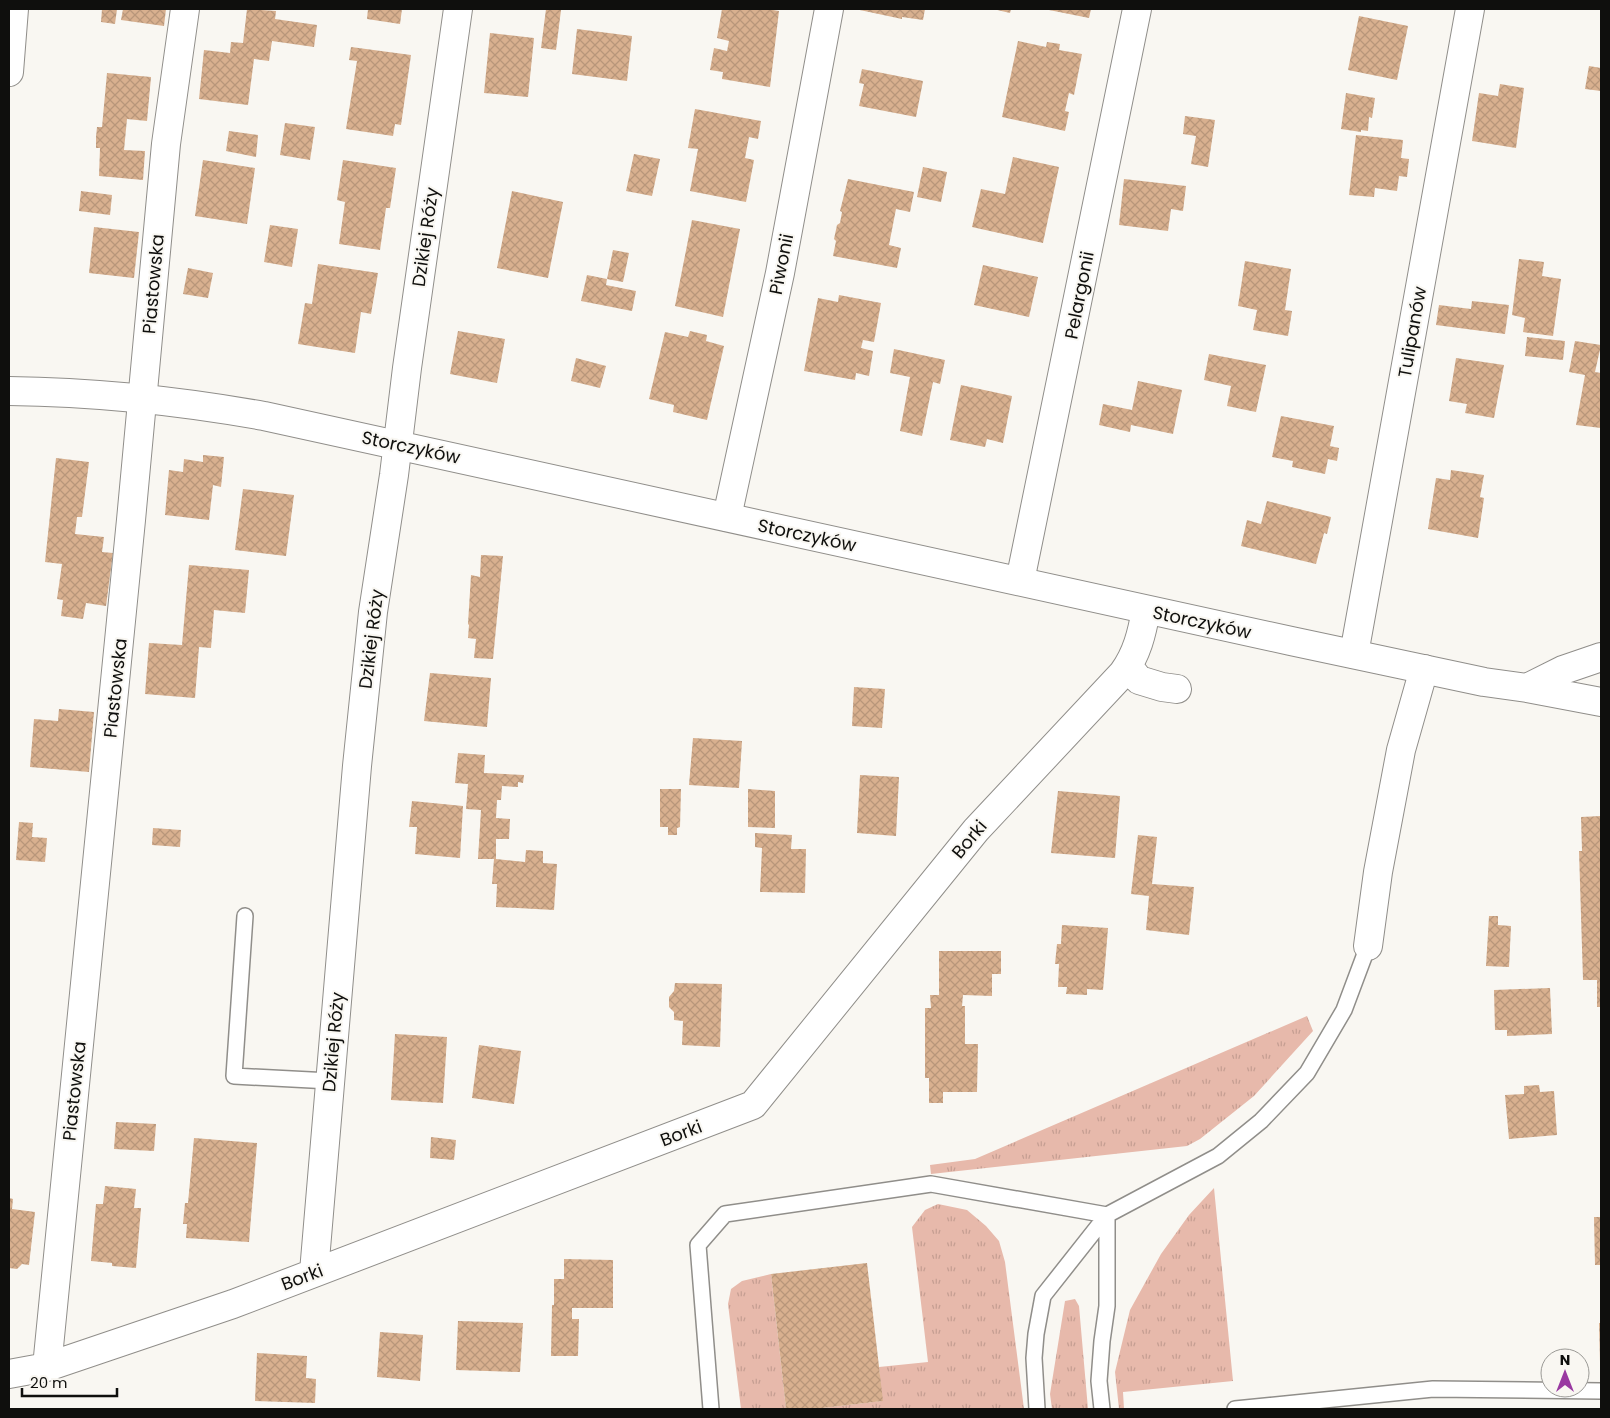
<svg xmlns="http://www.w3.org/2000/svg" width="1610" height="1418" font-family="Poppins,sans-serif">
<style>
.grass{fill:url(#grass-tufts)}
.building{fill:url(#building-cross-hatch)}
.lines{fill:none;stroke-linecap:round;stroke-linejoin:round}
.service-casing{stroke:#908e8a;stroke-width:18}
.minor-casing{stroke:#908e8a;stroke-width:30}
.tertiary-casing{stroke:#908e8a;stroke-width:30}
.service{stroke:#fff;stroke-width:15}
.minor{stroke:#fff;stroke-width:28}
.tertiary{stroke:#fff;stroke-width:28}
.labels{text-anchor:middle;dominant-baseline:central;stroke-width:4;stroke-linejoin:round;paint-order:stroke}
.street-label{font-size:18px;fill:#0f0f0d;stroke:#f9f7f2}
</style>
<defs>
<pattern id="grass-tufts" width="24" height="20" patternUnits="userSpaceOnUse" patternTransform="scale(1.25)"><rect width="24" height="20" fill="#e7b9ab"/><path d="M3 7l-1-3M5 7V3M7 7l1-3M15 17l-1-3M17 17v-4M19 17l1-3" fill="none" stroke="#c59e92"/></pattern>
<pattern id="building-cross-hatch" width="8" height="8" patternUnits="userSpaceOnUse" patternTransform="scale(1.25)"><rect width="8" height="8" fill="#d8b08f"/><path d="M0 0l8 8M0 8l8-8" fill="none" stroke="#b8967a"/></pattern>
</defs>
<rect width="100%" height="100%" fill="#f9f7f2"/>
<path class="grass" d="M1307 1016 1313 1031 1254 1096 1200 1139 1187 1146 931 1174 930 1165 975 1159Z
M1214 1188 1233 1381 1123 1392 1124 1409H1119L1115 1372 1130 1310 1161 1254 1189 1215Z
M938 1204 967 1210 986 1226 999 1241 1005 1262 1024 1409H814L882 1401 879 1367 928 1362 912 1227 925 1210Z
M771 1274 786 1409H741L728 1304 731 1289 742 1281Z
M1075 1299 1079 1306 1088 1409H1052L1050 1394 1065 1301Z"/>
<path class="building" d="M102 9H117L115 24 101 22Z
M123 9H166L164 26 121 20Z
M247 9 276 11 275 19 317 25 314 47 272 41 269 61 254 59 248 105 199 99 204 50 230 53 231 42 243 43Z
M368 9H402L400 24 367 19Z
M546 9 561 10 556 50 541 48Z
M722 9H767L779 11 770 87 722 79 723 72 710 70 714 48 727 51 729 41 717 38Z
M855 9H925L923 20 902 17V19Z
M993 9H1011L1010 13Z
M1044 9H1091L1089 18Z
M1359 16 1408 26 1397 80 1348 70Z
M577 29 632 36 627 81 572 74Z
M490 33 534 38 528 97 484 93Z
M1018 41 1046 47 1047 42 1060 44 1059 50 1082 54 1074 95 1069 93 1065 111 1069 112 1065 131 1002 117Z
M351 47 411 55 401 125 395 124 393 136 346 129 357 61 349 60Z
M1589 66 1601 68V91L1585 89Z
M862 69 923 81 916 117 859 106 864 84 859 83Z
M107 73 151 77 147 121 127 119 124 150 145 151 143 180 99 176 100 148H96V137L97 127H102Z
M1500 84 1524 88 1516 148 1472 141 1479 93 1498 96Z
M1346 93 1375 98 1372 118 1369 117 1368 131 1361 130V132L1341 129Z
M695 109 761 121 758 139 749 137 745 158 754 160 746 202 690 191 698 149 688 148Z
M1185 116 1215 120 1208 167 1191 164 1196 136 1183 134Z
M285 123 315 127 310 160 280 155Z
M229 131 258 135 256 157 226 151Z
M1356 135 1403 140 1401 158 1409 159 1407 177 1399 176 1397 191 1375 188 1374 197 1349 195Z
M634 154 660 159 652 196 626 191Z
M1013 157 1059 167 1043 243 972 227 981 189 1005 194Z
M203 160 255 168 247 224 195 216Z
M343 160 396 168 390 208H386L380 250 339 244 345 202 337 200Z
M923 167 947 172 941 202 917 197Z
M848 179 914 192 910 212 896 209 889 245 901 248 897 268 833 256 836 241 834 239 837 225 840 223 842 212 840 211Z
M1124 179 1186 186 1183 211 1171 209 1168 231 1119 225Z
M81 191 112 195 110 215 79 211Z
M512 191 563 202 548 278 497 268Z
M692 220 740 229 723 317 675 306Z
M270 225 298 229 292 267 264 262Z
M94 227 139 232 134 278 89 273Z
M613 250 629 253 623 282 607 279Z
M1519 259 1544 262 1542 276 1561 279 1553 336 1523 332 1525 318 1512 315Z
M1245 261 1291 269 1285 310 1292 311 1288 336 1253 330 1257 310 1238 306Z
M318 264 378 273 371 314 361 312 355 353 298 344 305 303 312 304Z
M983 265 1038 277 1029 317 974 305Z
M188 268 213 273 208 298 183 294Z
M587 275 607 279 606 285 636 291 632 311 581 301Z
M839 295 881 303 874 342 863 340 861 348 873 351 869 376 856 373 855 380 804 371 818 298 838 302Z
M1472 301 1509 305 1505 334 1436 325 1439 305 1471 309Z
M458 331 505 339 497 383 450 374Z
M690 331 707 335 706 341 724 346 707 420 673 412 674 405 649 399 665 332 688 337Z
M1527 337 1565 341 1563 360 1525 356Z
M1575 341 1601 345 1595 372 1601 373V428L1576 425 1585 375 1569 372Z
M894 349 945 360 940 384 933 382 922 436 900 431 910 377 890 373Z
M1209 354 1266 365 1256 412 1227 406 1231 386 1204 380Z
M576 358 606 366 600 388 571 381Z
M1456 358 1504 365 1494 418 1465 413 1467 404 1449 401Z
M1138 381 1182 390 1173 434 1131 425 1130 432 1099 425 1103 404 1132 410Z
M961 385 1012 396 1003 443 987 439 985 447 950 440Z
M1281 416 1334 426 1330 446 1339 448 1337 461 1328 459 1325 474 1292 467 1293 461 1272 457Z
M203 455 224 457 221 487 213 485 209 520 165 515 169 470 183 472 184 459 203 462Z
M56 458 89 462 82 517H77L75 534 104 537 102 552 113 553 106 606 86 603 83 619 61 616 63 600 57 599 62 564 45 562Z
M1451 470 1484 475 1480 497 1484 498 1478 538 1428 529 1436 478 1450 480Z
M243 489 294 495 286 556 235 550Z
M1267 501 1331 517 1327 534 1324 533 1316 564 1241 546 1247 520 1261 524Z
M481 555 503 556 493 659 474 658 476 639 468 638 469 625 468 624 471 575 480 577Z
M189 565 249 570 245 613 214 610 211 648 199 647 195 698 145 694 149 643 182 645Z
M430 673 491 678 487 727 424 721Z
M854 687 885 689 882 728 852 726Z
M59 709 94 712 89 772 30 767 34 719 58 721Z
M693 738 742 741 739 788 689 785Z
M458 753 485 755 484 773 524 775 523 783 518 782V787L502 786 501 800H497L496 818 510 819 509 839H496V859L525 862 526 850 543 851V863L557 864 554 910 496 907 497 884H492L494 859H478L481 810 466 809 468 784 455 783Z
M860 775 899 777 896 836 857 833Z
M660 789H681L680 827 677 828V835H668V827H660Z
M748 789 775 791V828L748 827Z
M1058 791 1120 796 1115 858 1051 853Z
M412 801 463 806 460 858 415 854 417 827H409Z
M1601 816V1007H1597V980H1583L1579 851H1582L1581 817Z
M19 822 33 823 32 837 47 838 45 862 16 860Z
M153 828 181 830 180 847 152 845Z
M755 833 792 835 791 849H806L805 893 760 892 762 848 755 847Z
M1138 835 1157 837 1152 884 1194 887 1189 935 1146 930 1149 896 1131 894Z
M1489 916H1498V925L1511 926 1509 967 1486 966Z
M1062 925 1108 928 1103 990 1087 989V995L1066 994 1067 987H1058L1059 964H1055L1057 944H1061Z
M939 951H1001V974H992V996L963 995 962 1006H965V1044H978L977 1092H943V1103H929V1078H925V1008H931L930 995H939Z
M675 983 722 984 720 1047 682 1045 683 1021 674 1020V1012L669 1007V997L674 991Z
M1550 988 1552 1034 1507 1036V1030H1495L1494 990Z
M395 1034 447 1037 443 1103 391 1100Z
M479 1045 521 1051 514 1104 472 1098Z
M1539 1085 1540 1092 1554 1091 1557 1135 1509 1139 1505 1095 1524 1094V1086Z
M116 1122 156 1124 154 1151 114 1149Z
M431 1137 456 1140 454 1160 430 1158Z
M194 1138 257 1143 249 1242 186 1238 187 1224H183L185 1203H188Z
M105 1186 136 1189 134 1208H141L136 1268 112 1266V1263L91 1261 96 1204H103Z
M9 1198 13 1199 12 1209 35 1212 29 1265 22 1264 17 1269 9 1268Z
M1594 1217H1601V1265H1595Z
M564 1259 613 1260V1308H572V1319H579L578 1356H551L552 1305H554V1279H564Z
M867 1263 883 1401 814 1409H786L771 1274Z
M458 1321 523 1323 520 1372 456 1370Z
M1599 1323H1601V1362H1600Z
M380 1332 423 1335 420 1381 377 1377Z
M257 1353 307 1356 306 1378 316 1379 315 1403 255 1401Z"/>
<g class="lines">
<defs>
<path id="service" d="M245 916 234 1076 330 1081
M711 1409 698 1245 725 1214 931 1184 1107 1215
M1037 1409 1034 1358 1036 1334 1043 1296 1107 1215 1218 1156 1261 1121 1307 1073 1344 1010 1368 946
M1102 1409 1099 1381 1102 1341 1107 1306V1215
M1235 1409 1433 1389 1601 1391"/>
<path id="minor" d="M9 72 14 9
M727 517 780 273 829 9
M1020 581 1137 9
M1354 654 1470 9
M1128 666 1139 680 1162 687 1177 689
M1368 946 1378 872 1401 750 1424 669
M314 1272 357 766 373 612 394 475 407 368 458 9
M47 1367 131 520 166 144 185 9
M9 1374 47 1367 233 1304 753 1105 976 830 1123 673C1137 654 1142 633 1146 610"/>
<path id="tertiary" d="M9 391C94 392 180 401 264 416L1291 641 1484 682 1527 688 1601 702
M1527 688 1563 670 1601 657"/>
</defs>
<use href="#service" class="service-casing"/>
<use href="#minor" class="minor-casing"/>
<use href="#tertiary" class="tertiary-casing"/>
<use href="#service" class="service"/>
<use href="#minor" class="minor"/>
<use href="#tertiary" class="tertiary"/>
</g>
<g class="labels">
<g class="street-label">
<text transform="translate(425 237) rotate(-82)">Dzikiej Róży</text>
<text transform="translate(781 264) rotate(-79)">Piwonii</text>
<text transform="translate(153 284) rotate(-85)">Piastowska</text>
<text transform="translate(1079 295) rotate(-79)">Pelargonii</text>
<text transform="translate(1412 332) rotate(-80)">Tulipanów</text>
<text transform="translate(411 447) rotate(12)">Storczyków</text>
<text transform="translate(807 535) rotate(12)">Storczyków</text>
<text transform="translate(1202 622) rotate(12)">Storczyków</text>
<text transform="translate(371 639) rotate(-83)">Dzikiej Róży</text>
<text transform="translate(115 688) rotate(-84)">Piastowska</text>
<text transform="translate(969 839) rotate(-50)">Borki</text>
<text transform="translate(333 1042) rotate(-85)">Dzikiej Róży</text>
<text transform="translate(74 1091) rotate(-84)">Piastowska</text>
<text transform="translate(681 1133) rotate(-21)">Borki</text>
<text transform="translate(302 1277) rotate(-21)">Borki</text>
</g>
</g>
<rect width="1610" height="1418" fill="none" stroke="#0f0f0d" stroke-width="20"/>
<g transform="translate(1565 1373)"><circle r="24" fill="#f9f7f2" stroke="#9b9a96"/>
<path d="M0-4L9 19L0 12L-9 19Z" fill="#9939a1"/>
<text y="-8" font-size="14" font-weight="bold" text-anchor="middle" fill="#0f0f0d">N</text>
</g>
<path d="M22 1388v8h95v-8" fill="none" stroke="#0f0f0d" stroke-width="2.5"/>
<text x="30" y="1388" font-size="15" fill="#0f0f0d" stroke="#f9f7f2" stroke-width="4" paint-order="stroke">20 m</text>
</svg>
